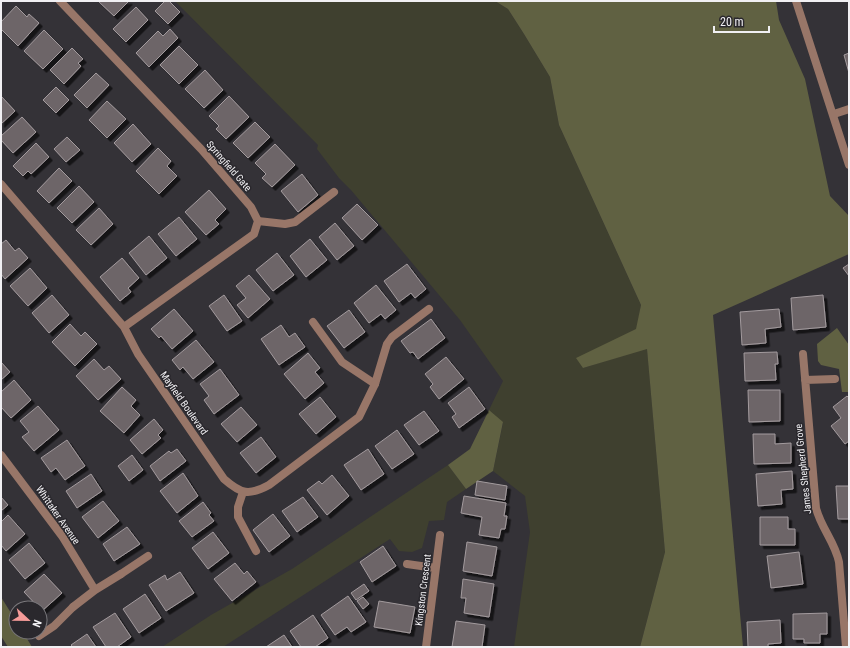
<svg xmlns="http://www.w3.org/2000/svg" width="850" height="648" font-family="'Roboto Condensed',sans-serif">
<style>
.green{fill:#3f402f}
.forest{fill:#606142}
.building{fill:#6d6568;stroke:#a39b9e;filter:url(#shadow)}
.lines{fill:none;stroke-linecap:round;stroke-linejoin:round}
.service{stroke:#987668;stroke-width:8}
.minor{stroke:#987668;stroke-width:8}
.labels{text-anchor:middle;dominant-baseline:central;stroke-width:3;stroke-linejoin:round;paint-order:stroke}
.street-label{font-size:10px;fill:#f1f0f3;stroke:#2a282d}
</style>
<defs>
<filter id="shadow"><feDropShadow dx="3.5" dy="3.5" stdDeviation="0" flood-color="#0009"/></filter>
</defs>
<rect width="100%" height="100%" fill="#343237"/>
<path class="green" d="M175 1H495L508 9 524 34 550 77 559 125 641 305 637 329 583 368 647 348 665 552 640 647H514L530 532 525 496 493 471 503 423 489 410 503 381 460 320 351 190 339 178 317 149 318 145Z
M448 465 466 489 447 502 444 520 429 521 422 548 412 552 399 551 390 539 223 647H162L211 615 292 569Z"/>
<path class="forest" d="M495 1H776L779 20 805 79 830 196 849 216V254L713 315 743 647H640L665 552 647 349 583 368 576 358 636 329 641 305 559 125 550 77 524 34 508 9Z
M837 328 849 345V392H842L839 369 821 365 818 361 817 344Z
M489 410 503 422 493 471 466 489 448 465 470 449Z
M1 597 16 621V632H23L32 647H8L1 636Z"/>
<path class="building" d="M98 1H129L114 16Z
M165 1H169L180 12 168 24 155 11Z
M16 6 27 17 29 14 39 23 18 46 1 29V22Z
M136 7 148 20 126 42 113 29Z
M170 29 178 38 149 67 136 53 158 31 163 36Z
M44 30 63 49 43 69 24 51Z
M179 46 198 65 179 84 160 65Z
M72 48 83 59 78 63 81 66 64 84 50 70Z
M849 53V73L844 55Z
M205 70 223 90 204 108 185 89Z
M96 73 109 85 87 108 74 95Z
M56 87 69 100 56 113 43 100Z
M1 96 15 111 1 124Z
M229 96 249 117 226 139 216 129 219 126 209 116Z
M107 101 126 119 107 138 89 120Z
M22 117 36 132 13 153 1 140V136Z
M255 122 270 137 248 158 233 143Z
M133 124 151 144 132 162 114 143Z
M67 137 80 150 66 162 54 149Z
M36 143 49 157 31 174 28 171 23 176 13 166Z
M275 144 295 165 272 187 262 178 266 174 255 163Z
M158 148 171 161 167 166 177 176 159 194 136 171Z
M59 168 72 181 49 203 37 191Z
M302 174 318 195 298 212 281 191Z
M79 186 94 202 72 223 57 208Z
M209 190 226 209 215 220 219 224 206 235 185 212Z
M357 204 378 225 362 240 342 218Z
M99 208 113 224 91 245 76 230Z
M179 217 197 239 176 256 158 234Z
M335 223 354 246 337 260 319 237Z
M149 236 167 258 146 275 129 253Z
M310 239 327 260 306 277 290 256Z
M6 240 15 251 19 248 28 258 5 279 1 274V244Z
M277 253 294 275 273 291 256 270Z
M122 258 139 278 128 288 131 292 120 301 100 277Z
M407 264 426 289 415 298 411 293 399 302 384 281Z
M849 264V276L843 268Z
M30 268 47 288 28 306 10 286Z
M249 275 270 299 248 318 237 305 246 298 236 286Z
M376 285 396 310 385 319 381 314 369 323 354 303Z
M52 295 69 315 49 333 32 313Z
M224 295 242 321 227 331 209 306Z
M823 295 826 327 793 330 791 298Z
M174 309 193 331 172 349 161 336 159 338 151 329Z
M779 309 781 327 765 329 766 343 742 345 740 312Z
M349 310 365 332 344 348 327 326Z
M431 319 445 338 418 359 413 352 410 353 401 341Z
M70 324 81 336 85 332 97 344 75 366 52 342Z
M281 325 289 337 295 333 305 347 279 365 261 339Z
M196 340 214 362 193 379 183 367 180 370 172 360Z
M777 352 778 364H775L776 380 745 381 744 353Z
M308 353 320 368 315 372 324 383 305 399 284 374Z
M446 357 464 379 439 399 430 387 433 384 425 374Z
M94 359 104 370 109 366 121 379 98 400 76 376Z
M1 362 10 372 1 380Z
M220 369 239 395 214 414 204 400 209 396 200 384Z
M14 380 31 400 11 418 1 407V392Z
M122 387 136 400 131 406 140 415 124 433 100 411Z
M469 387 485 409 459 428 452 417 456 414 448 403Z
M748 390H780V421L749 422Z
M847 396 849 398V441L845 444 831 426 841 418 833 407Z
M320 397 336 417 316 434 299 414Z
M38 406 59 430 34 451 22 437 29 432 20 421Z
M241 407 257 425 237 442 221 424Z
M424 411 439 431 419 445 404 425Z
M154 419 163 430 158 435 161 438 142 454 130 440Z
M397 430 414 454 392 469 375 446Z
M753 434H775V444L791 443V463L754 464Z
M261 437 276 457 256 473 240 453Z
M67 440 85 466 65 480 56 468 51 472 41 458Z
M177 449 186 461 160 481 150 466 169 451 171 453Z
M368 449 384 474 361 490 344 465Z
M132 455 143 470 129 481 118 466Z
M792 471 793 489 781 490 782 504 758 506 756 474Z
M183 473 198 496 177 513 160 491Z
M91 474 102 491 77 508 66 491Z
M332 475 349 496 327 515 307 490 319 481 322 484Z
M477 481 507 486 505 500 475 495Z
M836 486H849V519H838Z
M464 496 506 503 504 516H507L505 529H501L499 538 479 535 482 517 461 513Z
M1 497 8 505 1 511Z
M303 497 318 517 297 532 282 511Z
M103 501 119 521 98 538 82 517Z
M203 502 211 513 209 515 214 521 192 537 179 521Z
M273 514 290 536 269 552 253 530Z
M8 515 25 534 6 551 1 545V522Z
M760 517H788V529H795V545H760Z
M127 527 140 544 114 561 103 544Z
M213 532 229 553 208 569 192 548Z
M467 542 497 547 492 576 463 571Z
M29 543 45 563 25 579 9 560Z
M383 546 396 566 372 582 360 562Z
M799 552 803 584 771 588 767 556Z
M235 563 244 574 247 571 256 582 232 601 214 579Z
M180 572 194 593 166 611 149 585 165 575 167 580Z
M44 574 62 593 42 611 24 592Z
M463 579 494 584 489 617 464 613 466 598H461Z
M364 584 369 591 356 600 351 593Z
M145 594 161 618 139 633 123 609Z
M348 596 366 622 351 632 347 627 335 635 321 615Z
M363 597 369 604 363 609 357 601Z
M379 601 415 607 410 633 374 627Z
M115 613 131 637 117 647H106L93 627Z
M827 613V634H820V643H804V639H793V614Z
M313 615 328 638 315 647H301L290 631Z
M780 620 781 643 768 644V647H748L747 622Z
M456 621 485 625 482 647H452Z
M87 634 96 647H73L71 645Z
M284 635 292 647H266Z"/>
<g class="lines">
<path class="service" d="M258 221 285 224 295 222 334 192
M313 322 342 362 375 384 387 344 392 337 429 309
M243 492 238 507V517L256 551
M121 574 148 556
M39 636 54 626 73 607"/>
<path class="minor" d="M60 1 201 149 251 207 258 221 254 234 124 327
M796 1 849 165
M834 114 849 109
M1 184 124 327 138 354 224 479C241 494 249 496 269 485L359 417 375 384
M803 354 816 508C821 528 835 542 839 562L846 647
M805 380 835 379
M1 455 62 536 95 590
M407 564 435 568
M73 607 95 590 121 574
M426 647 440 535"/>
</g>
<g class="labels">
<g class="street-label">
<text transform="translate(229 166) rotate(49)">Springfield Gate</text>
<text transform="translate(184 403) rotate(55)">Mayfield Boulevard</text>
<text transform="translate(803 469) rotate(-96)">James Shepherd Grove</text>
<text transform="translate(58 515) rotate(55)">Whittaker Avenue</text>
<text transform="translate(423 590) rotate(-83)">Kingston Crescent</text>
</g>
</g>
<rect width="850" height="648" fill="none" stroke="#f1f0f3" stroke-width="4"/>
<g transform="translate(28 620) rotate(112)"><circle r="19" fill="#2a282d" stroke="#7a787c"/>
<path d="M0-3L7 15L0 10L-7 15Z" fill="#f59b99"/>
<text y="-6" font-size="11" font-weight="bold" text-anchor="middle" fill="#f1f0f3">N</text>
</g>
<path d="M714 26v6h55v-6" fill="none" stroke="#f1f0f3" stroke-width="2"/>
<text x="720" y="26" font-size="12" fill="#f1f0f3" stroke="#2a282d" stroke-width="3" paint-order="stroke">20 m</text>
</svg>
